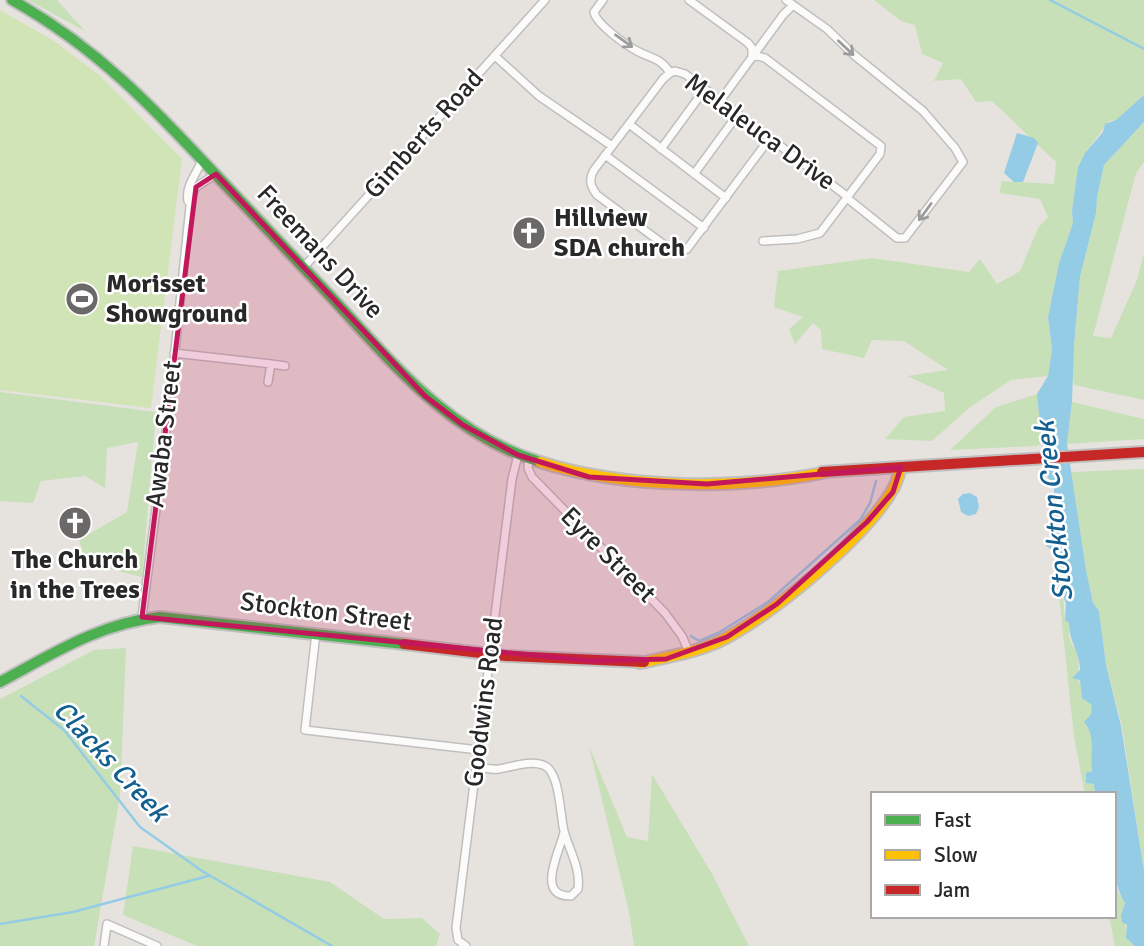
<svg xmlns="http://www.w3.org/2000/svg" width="1144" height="946" font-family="Signika,sans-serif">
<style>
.green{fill:#c7e0b8}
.pitch{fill:#d1e4b5}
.water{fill:#94cce5}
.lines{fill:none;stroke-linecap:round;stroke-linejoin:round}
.stream{stroke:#94cce5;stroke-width:2.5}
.street-casing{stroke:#c0bfbf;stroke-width:10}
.fast-casing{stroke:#c0bfbf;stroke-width:14}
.slow-casing{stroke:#c0bfbf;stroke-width:14}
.jam-casing{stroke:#c0bfbf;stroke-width:14}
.street{stroke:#fbfbfa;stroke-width:7}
.fast{stroke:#4caf50;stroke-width:10}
.slow{stroke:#ffc107;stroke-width:10}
.jam{stroke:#c62828;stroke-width:10}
.oneway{stroke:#9c9c9c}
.marked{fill:#c2185b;fill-opacity:0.2;stroke:#c2185b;stroke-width:5;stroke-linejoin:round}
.labels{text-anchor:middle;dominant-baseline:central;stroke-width:5;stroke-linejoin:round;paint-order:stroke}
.street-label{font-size:26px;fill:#282828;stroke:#fff}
.poi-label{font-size:26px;font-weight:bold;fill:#282828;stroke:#fff;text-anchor:start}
.water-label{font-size:28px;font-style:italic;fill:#135f90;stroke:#fff}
</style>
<rect width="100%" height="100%" fill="#e6e3de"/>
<path class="green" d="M28 0H57L85 31Z
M874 0H1144V95L1116 120 1109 121 1085 153 1078 167 1072 211 1073 223 1059 263 1048 317 1052 350 1048 376 1011 380 969 408 932 441 885 439 904 417 945 411 944 393 907 376 948 370 904 341 872 340 864 358 822 349 821 330 813 323 795 344 789 329 803 317 774 307 778 271 872 258 969 272 980 259 997 284 1020 271 1038 228 1048 217 1040 199 999 193 1002 181 1054 184 1056 162 992 101 976 102 961 79 934 81 943 63 922 54 915 25 901 21Z
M1144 122V162L1136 173 1093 336 1111 338 1137 280 1144 253V400L1074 385 1072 373 1080 277 1096 213 1097 197 1104 165Z
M0 392 156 412 142 577 86 563 79 540 127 512 138 442 107 448 105 488 85 476 41 481 33 503 0 501Z
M1037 394 1043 443 1036 446 950 450 996 407Z
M1072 402 1144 419V439L1067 444Z
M1144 469V871L1122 726 1106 665 1099 612 1093 604 1086 570 1071 472Z
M1058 586C1066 603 1063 603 1065 620L1069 623V636L1072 645 1078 652 1079 680 1082 690 1093 705C1087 732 1099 758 1087 783L1094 784 1095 794H1085L1074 737Z
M126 648 120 796 94 946H0V699L94 650Z
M589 746 627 837 648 841 652 774 711 872 749 946H634L629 912Z
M133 846 330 882 384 919 422 918 440 934 436 946H197L123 915Z
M1114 870 1118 892 1125 902 1121 914C1127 925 1127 938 1135 946H1115L1109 916H1114Z"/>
<path class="pitch" d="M0 10 54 41 99 75 182 159 151 408 0 390Z"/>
<path class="water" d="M1144 95V122L1104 165 1097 197 1096 213 1080 277 1074 346 1072 402 1067 444 1086 570 1093 603 1099 611 1106 665 1121 726 1144 871V946H1135L1126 938 1127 925 1122 922 1121 915 1125 903C1107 876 1114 825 1114 794H1095L1094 784 1086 783V773L1092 771C1090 753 1096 735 1084 722L1091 714 1092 705 1082 698 1080 680 1072 678 1080 670C1080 652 1069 642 1069 623L1065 620 1066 603 1054 575 1063 557 1046 546 1052 540 1048 525 1054 503V489L1045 472 1037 394 1048 376 1052 350 1048 317 1059 263 1073 223 1072 211 1078 167 1085 153 1103 132 1105 124 1116 120Z
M1017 133 1034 138 1038 143 1023 182H1014L1004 173Z
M970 493 977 497 979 507 976 514 968 516 961 512 958 499 963 494Z"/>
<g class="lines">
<path class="stream" d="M1050 0 1144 49
M691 636 699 641 718 633 768 602 860 520 870 503 876 481
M21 696 64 730 140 827 202 871 332 946
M0 924 73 912 208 876"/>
<defs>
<path id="street" d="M603 0 594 12C596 24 627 46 639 52 653 59 662 59 670 73
M689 0 748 43 752 48V56
M786 0 827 29 854 55 923 111 955 148 963 162 905 238H897L847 198
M495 56 539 96 612 146
M752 57 757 56 765 58 881 146 880 154 820 233 797 239 763 241
M670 73 663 79 594 170C588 180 591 187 597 195L674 252 678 253 687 249 770 138
M670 73 675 71 685 74 848 197
M720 101 783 15 793 5
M629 124 726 198
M661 149 705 89
M605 155 704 228
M694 174 738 114
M188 201C185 185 197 175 202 159
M303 268 545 0
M174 353 271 364 268 382
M271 364 285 366
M529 459 528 468 532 477 665 613 682 636 689 652
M142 617 168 417 191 197 196 187 216 174
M316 633 305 730 479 750
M477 767C484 768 492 770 499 769 512 767 530 760 543 765 560 770 560 815 564 831 569 850 581 868 578 889L571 896C534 897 561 849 564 832
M104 946 107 924 157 946
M466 946 458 940 456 928 512 479 518 455"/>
<path id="fast" d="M12 0C96 47 152 106 217 176 256 217 295 259 334 300 395 366 451 435 540 462
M0 682C52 654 100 623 160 617L404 644"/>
<path id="slow" d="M540 462C625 489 740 490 827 472
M640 663C666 657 693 653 718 642 768 619 868 536 894 487 897 481 899 474 901 467"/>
<path id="jam" d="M822 472 1144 452
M404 644 506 656 644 662"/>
</defs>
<use href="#street" class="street-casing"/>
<use href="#fast" class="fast-casing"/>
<use href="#slow" class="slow-casing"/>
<use href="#jam" class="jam-casing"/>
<use href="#street" class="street"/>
<use href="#fast" class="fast"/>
<use href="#slow" class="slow"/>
<use href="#jam" class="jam"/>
</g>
<defs><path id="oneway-shaft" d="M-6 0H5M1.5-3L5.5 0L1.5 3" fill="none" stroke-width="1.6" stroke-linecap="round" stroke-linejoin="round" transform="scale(1.75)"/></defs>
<g class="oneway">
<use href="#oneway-shaft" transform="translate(624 41) rotate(36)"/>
<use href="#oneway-shaft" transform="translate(846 48) rotate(43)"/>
<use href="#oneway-shaft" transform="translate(925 212) rotate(126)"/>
</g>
<path class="marked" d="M216 174 425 396 463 425 518 455 589 477 707 484 901 467 893 492 867 522 777 604 727 637 666 659 592 661 142 617 196 187Z"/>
<defs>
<symbol id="church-disc" viewBox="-11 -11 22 22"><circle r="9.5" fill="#6a6968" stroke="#fff"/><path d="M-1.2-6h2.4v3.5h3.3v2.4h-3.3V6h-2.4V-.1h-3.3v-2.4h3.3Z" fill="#fff"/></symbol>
<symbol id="stadium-disc" viewBox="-11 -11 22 22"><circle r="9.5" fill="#6a6968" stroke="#fff"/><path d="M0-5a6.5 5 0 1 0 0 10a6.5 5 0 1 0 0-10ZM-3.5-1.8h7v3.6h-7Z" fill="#fff"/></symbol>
</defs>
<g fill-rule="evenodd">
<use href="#church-disc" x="510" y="214" width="38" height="38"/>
<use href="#stadium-disc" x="63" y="280" width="38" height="38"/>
<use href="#church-disc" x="56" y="504" width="38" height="38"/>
</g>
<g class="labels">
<g class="street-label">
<text transform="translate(760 132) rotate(36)">Melaleuca Drive</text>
<text transform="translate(424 134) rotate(-48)">Gimberts Road</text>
<text transform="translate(320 252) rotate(47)">Freemans Drive</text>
<text transform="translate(164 434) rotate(-83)">Awaba Street</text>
<text transform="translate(608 555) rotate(45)">Eyre Street</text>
<text transform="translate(326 612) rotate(7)">Stockton Street</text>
<text transform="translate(484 702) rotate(-83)">Goodwins Road</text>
</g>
<g class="poi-label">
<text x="554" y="218">Hillview<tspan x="554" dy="30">SDA church</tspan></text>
<text x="106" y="284">Morisset<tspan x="106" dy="30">Showground</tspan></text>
<text x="75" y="560" text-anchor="middle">The Church<tspan x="75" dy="30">in the Trees</tspan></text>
</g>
<g class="water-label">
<text transform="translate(1054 511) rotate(-96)">Stockton Creek</text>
<text transform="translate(111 761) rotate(47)">Clacks Creek</text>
</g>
</g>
<rect x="871" y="792" width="245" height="126" fill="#ffffff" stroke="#a9a9a9" stroke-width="2"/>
<rect x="885" y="815" width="35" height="10" fill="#4caf50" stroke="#a9a9a9" stroke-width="2"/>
<text x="934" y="827" font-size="21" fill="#282828">Fast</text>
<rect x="885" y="850" width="35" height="10" fill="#ffc107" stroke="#a9a9a9" stroke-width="2"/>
<text x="934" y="862" font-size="21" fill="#282828">Slow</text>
<rect x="885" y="885" width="35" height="10" fill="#c62828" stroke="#a9a9a9" stroke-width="2"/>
<text x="934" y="897" font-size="21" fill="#282828">Jam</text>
</svg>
